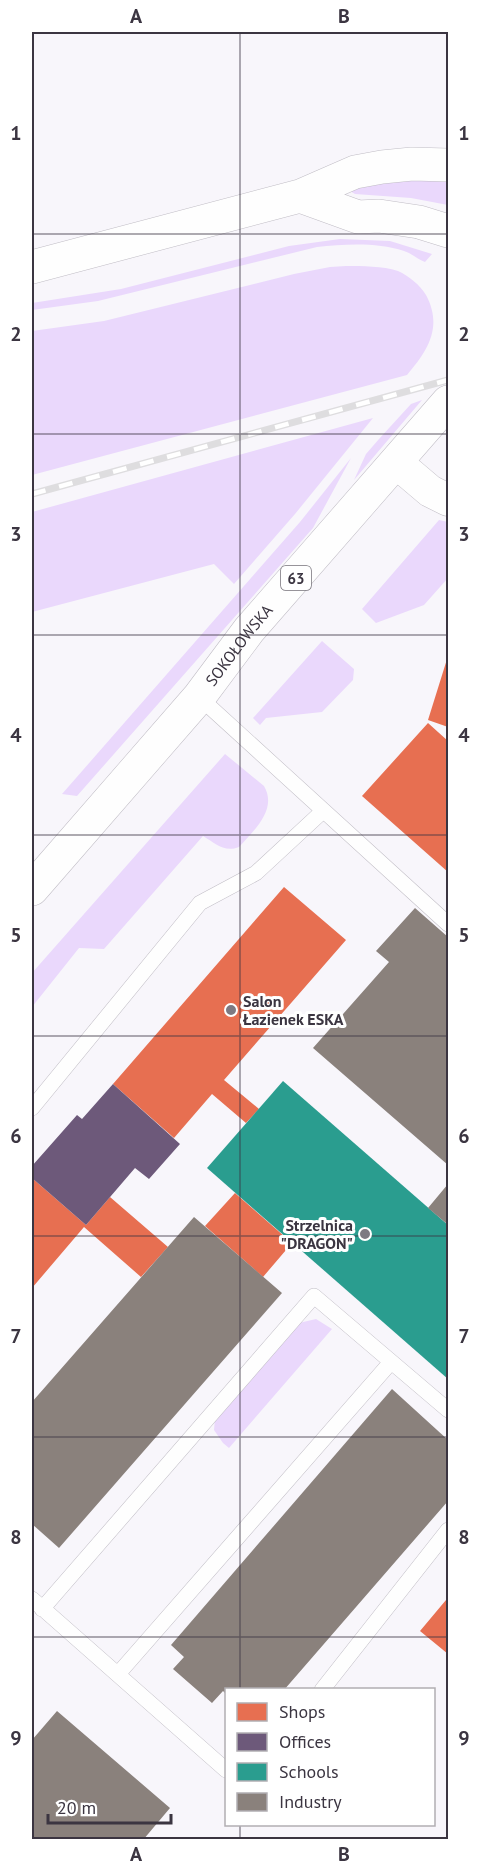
<svg xmlns="http://www.w3.org/2000/svg" width="480" height="1871" font-family="'PT Sans',sans-serif">
<style>
.green{fill:#ead8fc}
.shops{fill:#e76f51}
.offices{fill:#6d597a}
.schools{fill:#2a9d8f}
.industry{fill:#8a817c}
.lines{fill:none;stroke-linecap:round;stroke-linejoin:round}
.service-casing{stroke:#c0bdc5;stroke-width:16}
.minor-casing{stroke:#c0bdc5;stroke-width:33}
.secondary-casing{stroke:#c0bdc5;stroke-width:34}
.primary-casing{stroke:#c0bdc5;stroke-width:34}
.service{stroke:#fefefe;stroke-width:15}
.minor{stroke:#fefefe;stroke-width:32}
.secondary{stroke:#fefefe;stroke-width:33}
.primary{stroke:#fefefe;stroke-width:33}
.rail-casing{stroke:#dedddf;stroke-width:7}
.rail{stroke:#fff;stroke-width:4.5;stroke-dasharray:14;stroke-linecap:butt}
.grid{fill:none;stroke:#3b3541;stroke-width:1.5;stroke-opacity:0.55}
.poi-dot{fill:#7d7982;stroke:#fff;stroke-width:2}
.labels{text-anchor:middle;dominant-baseline:central;stroke-width:6;stroke-linejoin:round;paint-order:stroke}
.shield{fill:#fff;stroke:#76727a;stroke-width:1.5}
.shield-label{font-size:15px;font-weight:bold;fill:#3b3541}
.street-label{font-size:16px;fill:#3b3541;stroke:#fff}
.poi-label{font-size:16px;font-weight:bold;fill:#3b3541;stroke:#fff;text-anchor:start}
.neatline{fill:none;stroke:#3b3541;stroke-width:2}
.grid-label{font-size:20px;text-anchor:middle;font-weight:bold;fill:#3b3541}
</style>
<rect width="100%" height="100%" fill="#f8f6fb"/>
<path class="green" d="M429 179 448 182V205L411 198 355 194 350 191 352 182Z
M340 239 390 241 432 254 425 262C417 259 411 253 404 251 377 242 345 244 317 247L98 301 32 310V303L121 289 289 246Z
M346 266C363 266 382 266 398 271 409 276 420 285 426 295 443 327 428 350 407 375L32 475V331L104 321 294 274 330 267Z
M422 400 354 480 366 454 379 439 411 404Z
M373 418 295 514 234 584 214 564 32 612V512Z
M351 458 313 528 77 796 62 794 300 522Z
M439 520 448 522V578L424 605 376 623 362 609Z
M322 641 354 669 353 680 322 712 266 718 260 725 253 718Z
M225 754 264 786C278 810 253 831 239 847 224 853 215 843 203 836L104 949 79 948 32 1007V973Z
M316 1319 332 1329 229 1448 223 1443 214 1430 215 1419 299 1323Z"/>
<path class="shops" d="M448 656V727L428 720Z
M428 723 448 741V872L362 796Z
M284 887 346 940 224 1080 259 1109 246 1123 212 1094 174 1138 113 1084Z
M32 1178 86 1225 110 1197 168 1247 141 1277 84 1227 32 1288Z
M235 1193 292 1243 263 1277 205 1226Z
M446 1600 448 1602V1654L420 1631Z"/>
<path class="offices" d="M113 1084 180 1144 149 1179 135 1168 86 1225 32 1178V1166L77 1115 82 1119Z"/>
<path class="schools" d="M283 1081 448 1225V1379L207 1168Z"/>
<path class="industry" d="M415 908 448 937V1165L313 1048 389 962 376 951Z
M448 1184V1220L446 1223 428 1208Z
M194 1217 282 1293 59 1548 32 1524V1402Z
M392 1389 448 1440V1501L284 1690H226V1694L223 1691 212 1703 173 1669 184 1657 171 1645Z
M57 1711 170 1808 143 1840H32V1740Z"/>
<g class="lines">
<defs>
<path id="service" d="M199 697 448 924
M32 1108 200 903 256 873 323 811
M32 1599 226 1770
M42 1609 314 1296 448 1410
M118 1674 391 1362
M322 1690 448 1530"/>
<path id="minor" d="M397 463 430 491 448 500"/>
<path id="secondary" d="M300 196 358 217 379 216 419 222 448 231
M32 267 300 196 355 172 382 167 412 164 448 165"/>
<g id="primary">
<path id="s1" d="M32 889 199 697 249 630 448 402"/>
</g>
</defs>
<use href="#service" class="service-casing"/>
<use href="#minor" class="minor-casing"/>
<use href="#secondary" class="secondary-casing"/>
<use href="#primary" class="primary-casing"/>
<use href="#service" class="service"/>
<use href="#minor" class="minor"/>
<use href="#secondary" class="secondary"/>
<use href="#primary" class="primary"/>
<defs>
<path id="rail" d="M32 494 448 380"/>
</defs>
<use href="#rail" class="rail-casing"/>
<use href="#rail" class="rail"/>
</g>
<path class="grid" d="M240 32V1690M32 234H448M32 434H448M32 635H448M32 835H448M32 1036H448M32 1236H448M32 1437H448M32 1637H448M240 1824V1840"/>
<g class="poi-dot">
<circle cx="231" cy="1010" r="6"/>
<circle cx="365" cy="1234" r="6"/>
</g>
<g class="labels">
<rect class="shield" x="281" y="566" width="30" height="24" rx="4.5"/>
<g class="shield-label">
<text x="296" y="578">63</text>
</g>
<g class="street-label">
<text stroke="none"><textPath href="#s1" startOffset="320">SOKOŁOWSKA</textPath></text>
</g>
<g class="poi-label">
<text x="243" y="1001">Salon<tspan x="243" dy="18">Łazienek ESKA</tspan></text>
<text x="353" y="1225" text-anchor="end">Strzelnica<tspan x="353" dy="18">"DRAGON"</tspan></text>
</g>
</g>
<rect width="480" height="1871" fill="none" stroke="#ffffff" stroke-width="66"/>
<rect x="225" y="1688" width="210" height="138" fill="#ffffff" stroke="#b1aeb3" stroke-width="1.5"/>
<rect x="237" y="1703" width="30" height="18" fill="#e76f51" stroke="#b1aeb3" stroke-width="1.5"/>
<text x="279" y="1718" font-size="18" fill="#3b3541">Shops</text>
<rect x="237" y="1733" width="30" height="18" fill="#6d597a" stroke="#b1aeb3" stroke-width="1.5"/>
<text x="279" y="1748" font-size="18" fill="#3b3541">Offices</text>
<rect x="237" y="1763" width="30" height="18" fill="#2a9d8f" stroke="#b1aeb3" stroke-width="1.5"/>
<text x="279" y="1778" font-size="18" fill="#3b3541">Schools</text>
<rect x="237" y="1793" width="30" height="18" fill="#8a817c" stroke="#b1aeb3" stroke-width="1.5"/>
<text x="279" y="1808" font-size="18" fill="#3b3541">Industry</text>
<path d="M48 1814v9h123v-9" fill="none" stroke="#3b3541" stroke-width="3"/>
<text x="57" y="1814" font-size="18" fill="#3b3541" stroke="#ffffff" stroke-width="4.5" paint-order="stroke">20 m</text>
<rect x="33" y="33" width="414" height="1805" class="neatline"/>
<g class="grid-label">
<text x="136" y="23">A</text>
<text x="344" y="23">B</text>
<text x="16" y="140">1</text>
<text x="464" y="140">1</text>
<text x="16" y="341">2</text>
<text x="464" y="341">2</text>
<text x="16" y="541">3</text>
<text x="464" y="541">3</text>
<text x="16" y="742">4</text>
<text x="464" y="742">4</text>
<text x="16" y="942">5</text>
<text x="464" y="942">5</text>
<text x="16" y="1143">6</text>
<text x="464" y="1143">6</text>
<text x="16" y="1343">7</text>
<text x="464" y="1343">7</text>
<text x="16" y="1544">8</text>
<text x="464" y="1544">8</text>
<text x="16" y="1745">9</text>
<text x="464" y="1745">9</text>
<text x="136" y="1861">A</text>
<text x="344" y="1861">B</text>
</g>
</svg>
